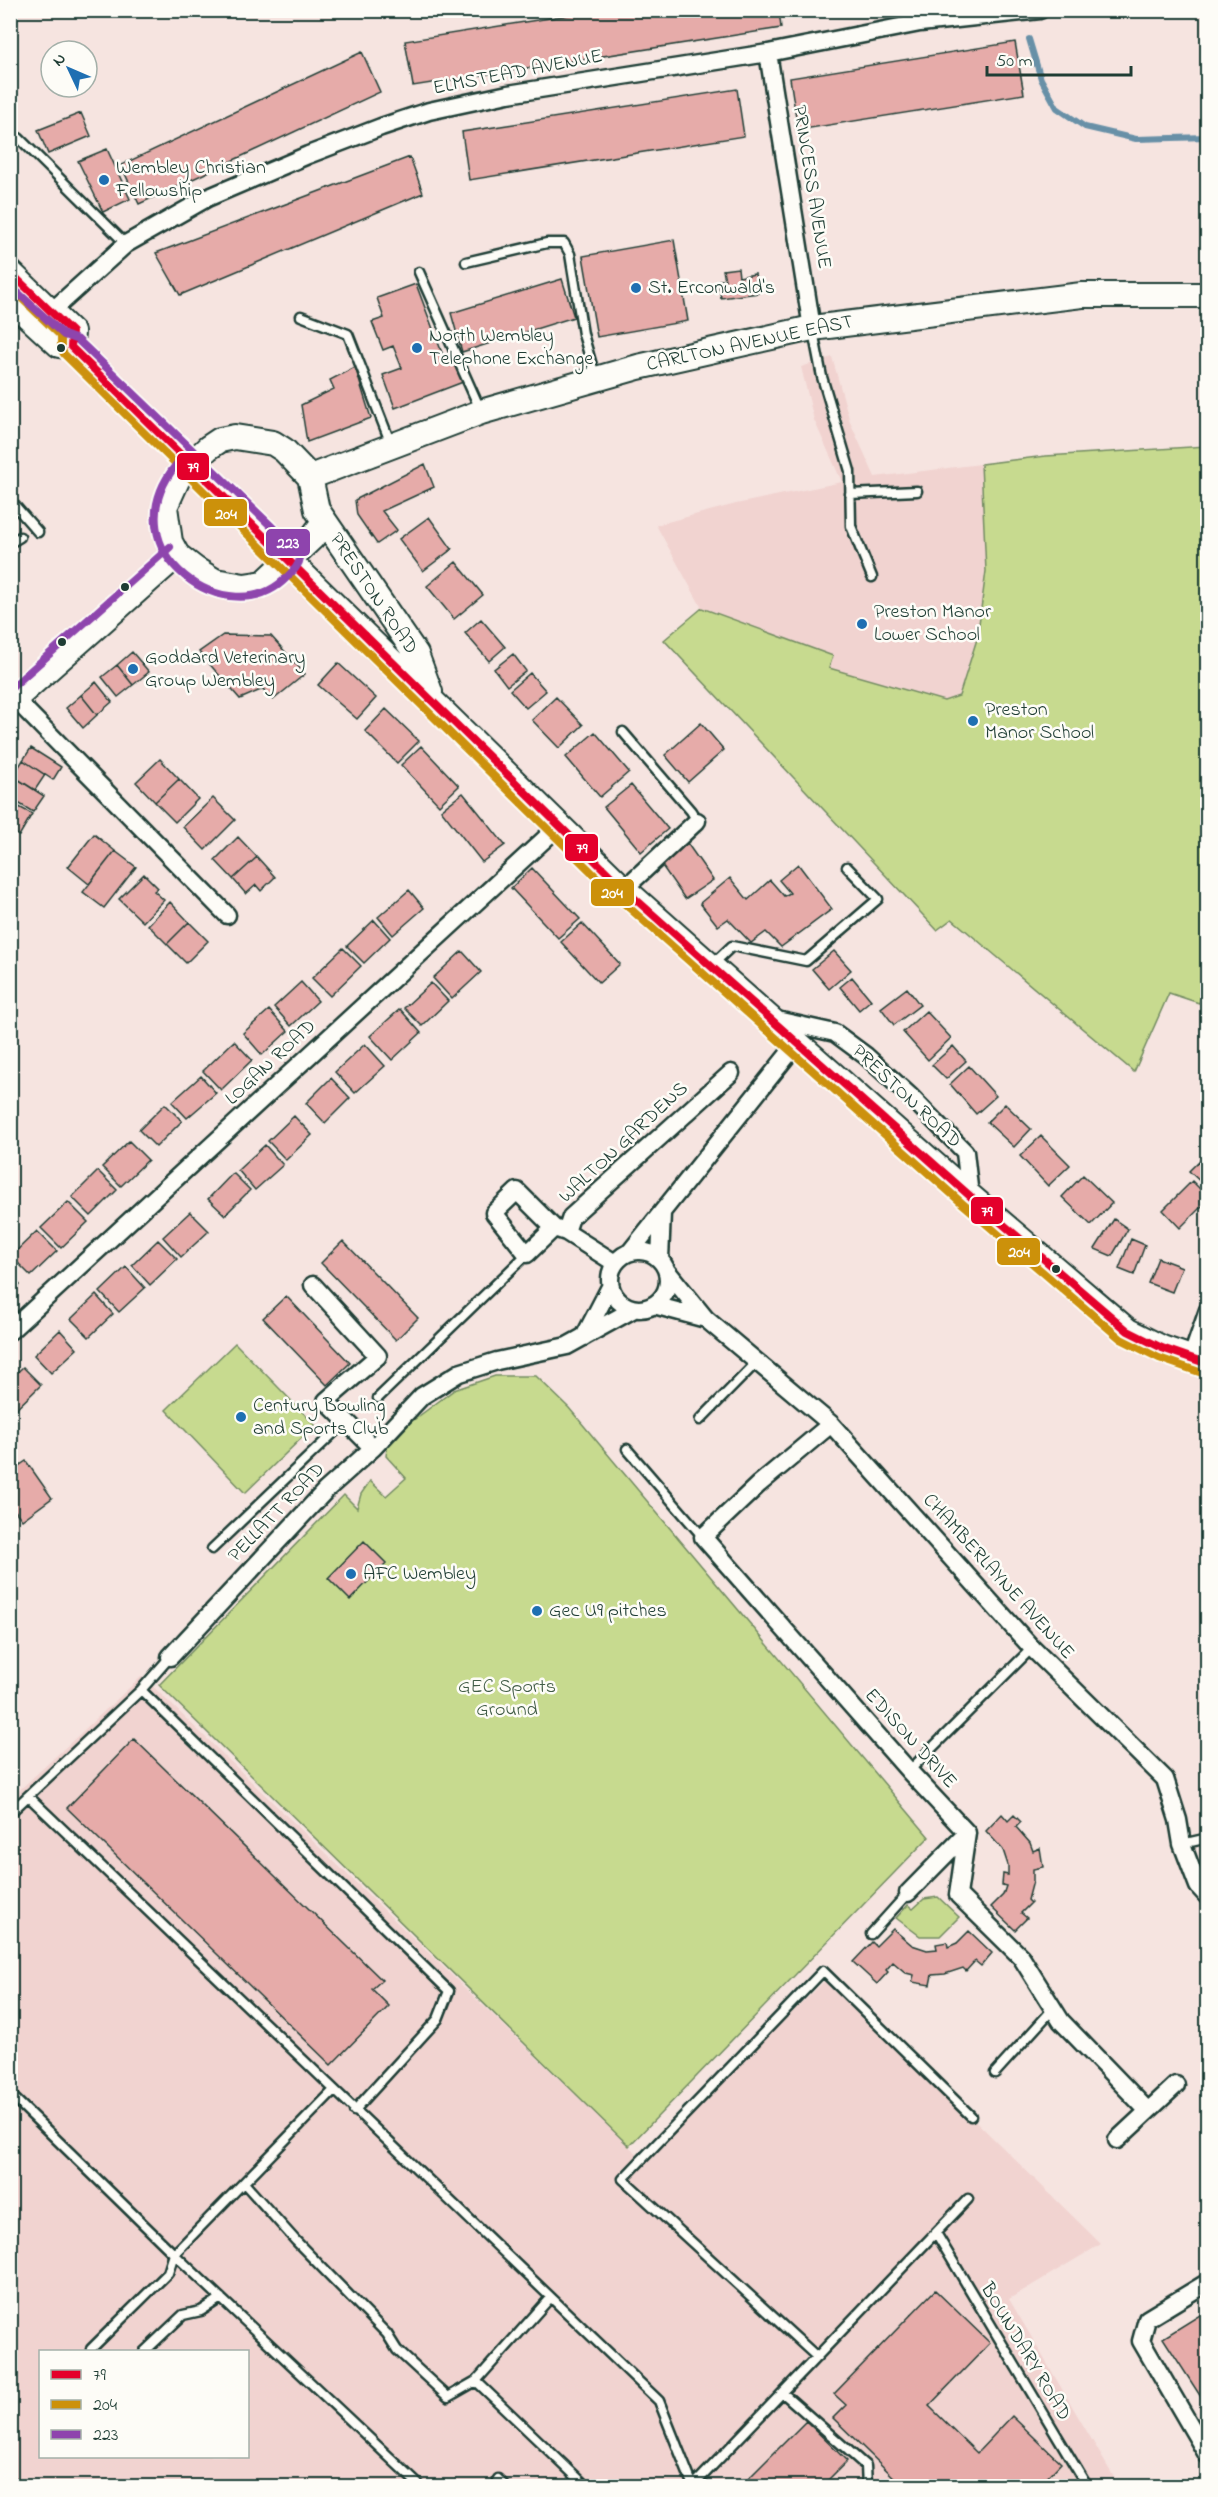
<svg xmlns="http://www.w3.org/2000/svg" width="1218" height="2497" font-family="'Indie Flower',sans-serif">
<style>
.built{fill:#f1d3d0;fill-rule:evenodd}
.green{fill:#c7da8f;stroke:#738c62;stroke-width:1.5}
.lines{fill:none;stroke-linecap:round;stroke-linejoin:round}
.stream{stroke:#6790a7;stroke-width:6}
.building{fill:#e6aba9;stroke:#1f3d34;stroke-width:1.5}
.lane-casing{stroke:#1f3d34;stroke-width:13}
.street-casing{stroke:#1f3d34;stroke-width:21}
.secondary-casing{stroke:#1f3d34;stroke-width:28}
.lane{stroke:#fdfcf7;stroke-width:8}
.street{stroke:#fdfcf7;stroke-width:16}
.secondary{stroke:#fdfcf7;stroke-width:24}
.bus-1-casing{stroke:#fdfcf7;stroke-width:12}
.bus-2-casing{stroke:#fdfcf7;stroke-width:12}
.bus-3-casing{stroke:#fdfcf7;stroke-width:12}
.bus-1{stroke:#e4002b;stroke-width:8}
.bus-2{stroke:#cc910a;stroke-width:8}
.bus-3{stroke:#8e44ad;stroke-width:8}
.poi-dot{fill:#1f6fb2;stroke:#fdfcf7;stroke-width:2}
.bus-dot{fill:#1f3d34;stroke:#fdfcf7;stroke-width:2}
.labels{text-anchor:middle;dominant-baseline:central;stroke-width:5;stroke-linejoin:round;paint-order:stroke}
.street-label{font-size:20px;fill:#1f3d34;stroke:#fdfcf7}
.poi-label{font-size:20px;fill:#1f3d34;stroke:#fdfcf7;text-anchor:start}
.park-label{font-size:20px;fill:#415c46;stroke:#fdfcf7}
.line-badge{stroke:#fdfcf7;stroke-width:2}
.badge-label{font-size:16px;text-anchor:middle;font-weight:bold;fill:#fff}
</style>
<rect width="100%" height="100%" fill="#f6e4e0"/>
<filter id="ink" filterUnits="userSpaceOnUse"><feTurbulence type="fractalNoise" baseFrequency=".0167" numOctaves="2"/><feDisplacementMap in="SourceGraphic" scale="12" xChannelSelector="R" yChannelSelector="G"/><feConvolveMatrix kernelMatrix="1 2 1 2 8 2 1 2 1" color-interpolation-filters="sRGB"/></filter>
<g filter="url(#ink)">
<path class="built" d="M832 357 850 422 875 477 1046 456 1207 446V984L1199 1003 1169 993 1134 1072 952 919 937 930 664 640 702 608 656 525 736 504 842 482 814 420 801 367Z
M142 1676 641 2158 829 1977 1101 2244 1009 2299 1119 2486H11V1798ZM40 2352H248V2456H40Z"/>
<path class="green" d="M1207 446V984L1199 1003 1169 993 1134 1072 952 919 937 930 664 640 702 608 833 656 829 668 944 701 959 696 977 639 986 571 981 464 1046 456Z
M235 1343 315 1425 245 1493 166 1410Z
M495 1376H536L569 1408 929 1837 629 2146 159 1685 344 1495 357 1508 361 1494 370 1481 386 1496 406 1478 386 1456 387 1448 411 1422 454 1390Z
M938 1897 959 1917 940 1936H920L896 1918 908 1905 913 1909 924 1899Z"/>
<g class="lines">
<path class="stream" d="M1029 39 1041 79 1057 108 1085 127 1136 139 1208 137"/>
</g>
<path class="building" d="M601 10H779L781 28 413 86 405 41Z
M1015 42 1024 94 798 130 790 78Z
M362 52 380 92 139 204 121 165Z
M737 89 744 136 469 180 462 132Z
M81 113 91 136 48 154 38 130Z
M107 149 130 199 103 212 78 161Z
M410 157 423 193 180 295 156 253Z
M674 240 688 321 597 337 583 256Z
M738 268 739 277 755 274 758 293 721 298 718 280H725L723 270Z
M562 279 574 317 462 352 451 313Z
M416 284 444 358 453 355 463 382 395 408 383 375 402 368 393 346 383 350 372 322 384 318 377 298Z
M355 367 371 418 307 442 301 405 334 389 330 380Z
M425 464 434 487 382 511 397 530 377 544 357 515 355 500Z
M429 517 452 549 423 571 399 539Z
M456 562 483 595 454 619 427 586Z
M481 619 505 647 489 661 465 633Z
M223 635 271 636 305 674 273 700 263 689 240 699 199 652Z
M132 652 149 672 133 685 117 665Z
M513 654 526 671 507 686 494 669Z
M338 663 376 698 357 719 318 685Z
M117 665 133 685 118 697 102 677Z
M530 673 546 691 526 708 510 690Z
M96 682 112 702 97 715 81 695Z
M81 695 97 715 83 728 66 708Z
M556 697 583 725 559 748 532 720Z
M386 709 419 741 397 763 365 731Z
M701 723 724 750 688 782 665 755Z
M595 732 629 772 600 797 566 757Z
M421 746 459 786 439 805 401 765Z
M31 748 61 767 53 780 23 760Z
M160 759 179 779 155 802 136 782Z
M23 760 45 775 35 790 13 776Z
M13 776 44 796 33 812 10 798V779Z
M179 779 198 799 175 822 155 802Z
M631 785 668 829 641 852 604 807Z
M463 793 505 845 482 862 441 810Z
M213 798 235 820 205 850 183 827Z
M10 802 32 814 19 836 10 831Z
M94 834 115 851 89 884 68 867Z
M238 837 257 857 233 879 215 860Z
M687 843 713 880 685 899 660 863Z
M115 851 136 867 104 908 83 892Z
M257 857 275 877 261 891 256 885 246 894 233 879Z
M798 864 832 909 781 947 766 932 751 943 728 919 718 926 700 903 730 878 748 900 770 880 784 896 790 893 779 880Z
M532 868 580 919 558 938 511 888Z
M144 874 158 888 154 891 164 900 143 922 119 899Z
M409 890 424 908 393 935 378 917Z
M170 902 189 922 167 944 148 925Z
M374 920 390 938 364 963 347 946Z
M189 922 208 941 186 963 167 944Z
M582 923 620 964 599 983 561 942Z
M343 948 361 966 330 996 312 978Z
M462 951 481 972 452 999 433 978Z
M834 951 851 970 829 989 812 969Z
M852 977 871 1000 859 1010 840 987Z
M301 982 318 1001 291 1026 274 1007Z
M431 983 448 1001 422 1026 404 1008Z
M907 988 920 1005 894 1025 881 1008Z
M400 1009 421 1033 392 1060 370 1036Z
M269 1010 288 1031 262 1055 243 1033Z
M926 1011 951 1038 928 1060 903 1032Z
M234 1041 252 1060 221 1090 203 1071Z
M365 1044 385 1066 355 1093 335 1072Z
M953 1046 966 1061 946 1079 932 1065Z
M969 1066 996 1096 976 1114 950 1084Z
M201 1076 216 1093 187 1118 172 1102Z
M331 1078 350 1098 325 1123 306 1103Z
M165 1104 182 1121 156 1147 139 1130Z
M1005 1104 1031 1129 1014 1147 987 1122Z
M294 1116 312 1135 286 1160 268 1141Z
M1041 1136 1070 1165 1048 1186 1020 1156Z
M129 1141 148 1160 121 1186 102 1167Z
M265 1145 283 1165 255 1190 238 1170Z
M1208 1152V1184L1205 1186 1189 1171Z
M98 1171 117 1190 91 1216 72 1197Z
M233 1173 250 1190 225 1215 208 1199Z
M1083 1175 1112 1203 1091 1225 1062 1197Z
M1192 1181 1208 1197V1200L1180 1228 1163 1210Z
M68 1202 88 1222 61 1248 41 1228Z
M190 1212 209 1231 181 1257 163 1237Z
M1114 1219 1128 1229 1112 1256 1095 1249Z
M37 1231 57 1251 31 1276 11 1256Z
M1131 1239 1145 1245 1134 1275 1119 1269Z
M158 1240 177 1259 150 1285 132 1265Z
M343 1241 418 1318 396 1340 321 1263Z
M1158 1258 1182 1267 1172 1292 1148 1283Z
M126 1267 145 1288 119 1312 100 1292Z
M10 1275 20 1285 10 1295Z
M96 1295 113 1314 89 1337 71 1319Z
M286 1296 350 1363 327 1385 263 1318Z
M60 1330 77 1349 51 1373 34 1355Z
M23 1367 41 1385 12 1413 10 1379Z
M26 1461 52 1498 22 1520 10 1504V1472Z
M364 1541 386 1563 350 1600 328 1578Z
M134 1739 382 1980 372 1989 389 2006 331 2065 67 1808Z
M1002 1814 1008 1821 1014 1815 1021 1822 1016 1827 1030 1843 1033 1851 1040 1848 1043 1867 1033 1869V1881L1028 1900 1031 1903 1021 1913 1027 1918 1015 1930 991 1907 1003 1895 1006 1886 1002 1885 1003 1874 1008 1875V1865L1003 1850 986 1831Z
M893 1929 912 1945 927 1950 937 1949 936 1944 947 1942 948 1947 957 1943 969 1931 992 1953 981 1966 975 1961 966 1971 963 1968 945 1974 932 1975 930 1985 912 1982 914 1975 906 1973 893 1962 886 1970 888 1972 877 1984 853 1962 872 1942 876 1946Z
M935 2290 990 2343 929 2406 977 2453 1012 2416 1061 2463 1039 2486H903L833 2418 846 2405 834 2394Z
M1208 2310V2408L1163 2338Z
M806 2421 847 2461 822 2486H741Z"/>
<g class="lines">
<defs>
<path id="lane" d="M19 138 126 244
M466 262 547 243H564L570 254 583 334 596 379
M419 272 480 409
M301 316 348 334 391 444
M813 331 822 377 850 471 851 526 872 577
M850 494 917 491
M10 500 38 532
M10 543 20 537
M623 732 691 811 697 821
M712 965 732 946 806 961 878 899 847 867
M378 1398 527 1254
M700 1420 757 1362
M627 1449 703 1537
M212 1549 346 1421
M170 1657 141 1690 28 1796 659 2401 693 2486
M141 1690 449 1991 438 2019 354 2111
M909 1771 1032 1648
M10 1813 28 1796
M1182 1844 1208 1838
M871 1934 908 1893
M995 2073 1053 2009
M334 2090 174 2254 420 2486
M10 2094 174 2254 168 2273 91 2349
M244 2183 296 2241 387 2334 397 2350 448 2397 476 2381 586 2486
M936 2233 1087 2486
M144 2352 183 2315 201 2311 221 2298
M817 2357 623 2179 823 1971 971 2116
M476 2381 550 2298
M783 2393 866 2466 867 2486
M498 2479 505 2486
M10 2481 18 2486
M693 2486 968 2199"/>
<path id="street" d="M768 53 812 328
M52 311 126 244 207 198 308 155 381 127 429 111 508 94 768 53 920 23 1040 10
M14 698 227 915
M624 889 697 821
M772 1019 835 1033 866 1056 911 1097 965 1152 970 1196
M554 1228 527 1254 494 1213 517 1191 554 1228 566 1232 615 1263
M566 1232 571 1217 731 1073
M610 1280a29 29 0 1 1 58 0a29 29 0 1 1-58 0Z
M630 1252 798 1042
M660 1259 662 1213
M667 1271 706 1319 831 1424 1032 1648 1165 1779 1178 1820 1182 1844 1198 1886 1208 1897
M313 1285 378 1356 326 1401 373 1448
M654 1305 706 1319
M10 1331 560 825
M584 1337 610 1287
M1191 1359 1208 1310
M831 1424 759 1484 703 1537 909 1771 967 1833 958 1895 1021 1957 1061 2021 1148 2111 1176 2085
M170 1657 326 1490 373 1448 422 1396 459 1373 497 1361 567 1346 634 1309
M908 1893 967 1833
M1117 2140 1148 2111
M1208 2282 1147 2319 1141 2341 1208 2456"/>
<path id="secondary" d="M10 272 72 332 71 347
M10 300 59 345 71 347 624 889 970 1196 1128 1331 1162 1348 1208 1364
M310 477 481 412 638 367 812 328 1082 295H1208
M324 522 312 538 264 583 244 586 215 581 195 569 177 555 170 542 165 507 179 476 208 448 220 440 235 437 273 443 284 450 310 477 317 510 416 654 430 692
M10 703 177 555"/>
</defs>
<use href="#lane" class="lane-casing"/>
<use href="#street" class="street-casing"/>
<use href="#secondary" class="secondary-casing"/>
<use href="#lane" class="lane"/>
<use href="#street" class="street"/>
<use href="#secondary" class="secondary"/>
<defs>
<path id="bus-1" d="M10 272 72 332 71 347 624 889 970 1196 1128 1331 1162 1348 1208 1364"/>
<path id="bus-2" d="M10 287 61 336V348L64 354 617 897 963 1204 1121 1339 1159 1358 1205 1374"/>
<path id="bus-3" d="M17 292 64 335 78 340 297 551 300 558C299 566 293 571 287 577 231 636 107 552 176 465
M10 689 170 547"/>
</defs>
<use href="#bus-1" class="bus-1-casing"/>
<use href="#bus-2" class="bus-2-casing"/>
<use href="#bus-3" class="bus-3-casing"/>
<use href="#bus-1" class="bus-1"/>
<use href="#bus-2" class="bus-2"/>
<use href="#bus-3" class="bus-3"/>
</g>
</g>
<g class="poi-dot">
<circle cx="104" cy="180" r="6"/>
<circle cx="636" cy="288" r="6"/>
<circle cx="417" cy="348" r="6"/>
<circle cx="862" cy="624" r="6"/>
<circle cx="133" cy="669" r="6"/>
<circle cx="973" cy="721" r="6"/>
<circle cx="241" cy="1417" r="6"/>
<circle cx="351" cy="1574" r="6"/>
<circle cx="537" cy="1611" r="6"/>
</g>
<g class="bus-dot">
<circle cx="61" cy="348" r="5"/>
<circle cx="125" cy="587" r="5"/>
<circle cx="62" cy="642" r="5"/>
<circle cx="1056" cy="1269" r="5"/>
</g>
<g class="labels">
<g class="street-label">
<text transform="translate(518 73) rotate(-11)">ELMSTEAD AVENUE</text>
<text transform="translate(811 187) rotate(81)">PRINCESS AVENUE</text>
<text transform="translate(750 344) rotate(-12)">CARLTON AVENUE EAST</text>
<text transform="translate(373 594) rotate(56)">PRESTON ROAD</text>
<text transform="translate(271 1063) rotate(-43)">LOGAN ROAD</text>
<text transform="translate(906 1097) rotate(43)">PRESTON ROAD</text>
<text transform="translate(624 1143) rotate(-43)">WALTON GARDENS</text>
<text transform="translate(277 1513) rotate(-46)">PELLATT ROAD</text>
<text transform="translate(998 1577) rotate(48)">CHAMBERLAYNE AVENUE</text>
<text transform="translate(910 1739) rotate(48)">EDISON DRIVE</text>
<text transform="translate(1025 2352) rotate(59)">BOUNDARY ROAD</text>
</g>
<g class="poi-label">
<text x="116" y="168">Wembley Christian<tspan x="116" dy="23">Fellowship</tspan></text>
<text x="648" y="288">St. Erconwald's</text>
<text x="429" y="336">North Wembley<tspan x="429" dy="23">Telephone Exchange</tspan></text>
<text x="874" y="612">Preston Manor<tspan x="874" dy="23">Lower School</tspan></text>
<text x="145" y="658">Goddard Veterinary<tspan x="145" dy="23">Group Wembley</tspan></text>
<text x="985" y="710">Preston<tspan x="985" dy="23">Manor School</tspan></text>
<text x="253" y="1406">Century Bowling<tspan x="253" dy="23">and Sports Club</tspan></text>
<text x="363" y="1574">AFC Wembley</text>
<text x="549" y="1611">Gec U9 pitches</text>
</g>
<g class="park-label">
<text x="507" y="1687">GEC Sports<tspan x="507" dy="23">Ground</tspan></text>
</g>
</g>
<g class="line-badge">
<rect x="176" y="452" width="34" height="29" rx="6" fill="#e4002b"/>
<rect x="203" y="498" width="45" height="29" rx="6" fill="#cc910a"/>
<rect x="265" y="528" width="46" height="29" rx="6" fill="#8e44ad"/>
<rect x="564" y="833" width="35" height="29" rx="6" fill="#e4002b"/>
<rect x="590" y="878" width="45" height="29" rx="6" fill="#cc910a"/>
<rect x="970" y="1196" width="34" height="29" rx="6" fill="#e4002b"/>
<rect x="996" y="1237" width="45" height="29" rx="6" fill="#cc910a"/>
</g>
<g class="badge-label">
<text x="193" y="472">79</text>
<text x="226" y="519">204</text>
<text x="288" y="548">223</text>
<text x="582" y="853">79</text>
<text x="612" y="898">204</text>
<text x="987" y="1216">79</text>
<text x="1019" y="1257">204</text>
</g>
<rect width="1218" height="2497" fill="none" stroke="#fdfcf7" stroke-width="36"/>
<rect x="18" y="18" width="1182" height="2461" fill="none" stroke="#1f3d34" stroke-width="2" filter="url(#ink)"/>
<rect x="39" y="2350" width="210" height="108" fill="#fdfcf7" stroke="#a4b0a9" stroke-width="1.5"/>
<rect x="51" y="2370" width="30" height="9" fill="#e4002b" stroke="#a4b0a9" stroke-width="1.5"/>
<text x="93" y="2380" font-size="18" fill="#1f3d34">79</text>
<rect x="51" y="2400" width="30" height="9" fill="#cc910a" stroke="#a4b0a9" stroke-width="1.5"/>
<text x="93" y="2410" font-size="18" fill="#1f3d34">204</text>
<rect x="51" y="2430" width="30" height="9" fill="#8e44ad" stroke="#a4b0a9" stroke-width="1.5"/>
<text x="93" y="2440" font-size="18" fill="#1f3d34">223</text>
<g transform="translate(69 69) rotate(314)"><circle r="28" fill="#fdfcf7" stroke="#a4b0a9" stroke-width="1.5"/>
<path d="M0-4.5L10 22L0 15L-10 22Z" fill="#1f6fb2"/>
<text y="-9" font-size="16" font-weight="bold" text-anchor="middle" fill="#1f3d34">N</text>
</g>
<path d="M987 66v9h144v-9" fill="none" stroke="#1f3d34" stroke-width="3"/>
<text x="996" y="66" font-size="18" fill="#1f3d34" stroke="#fdfcf7" stroke-width="4.5" paint-order="stroke">50 m</text>
</svg>
